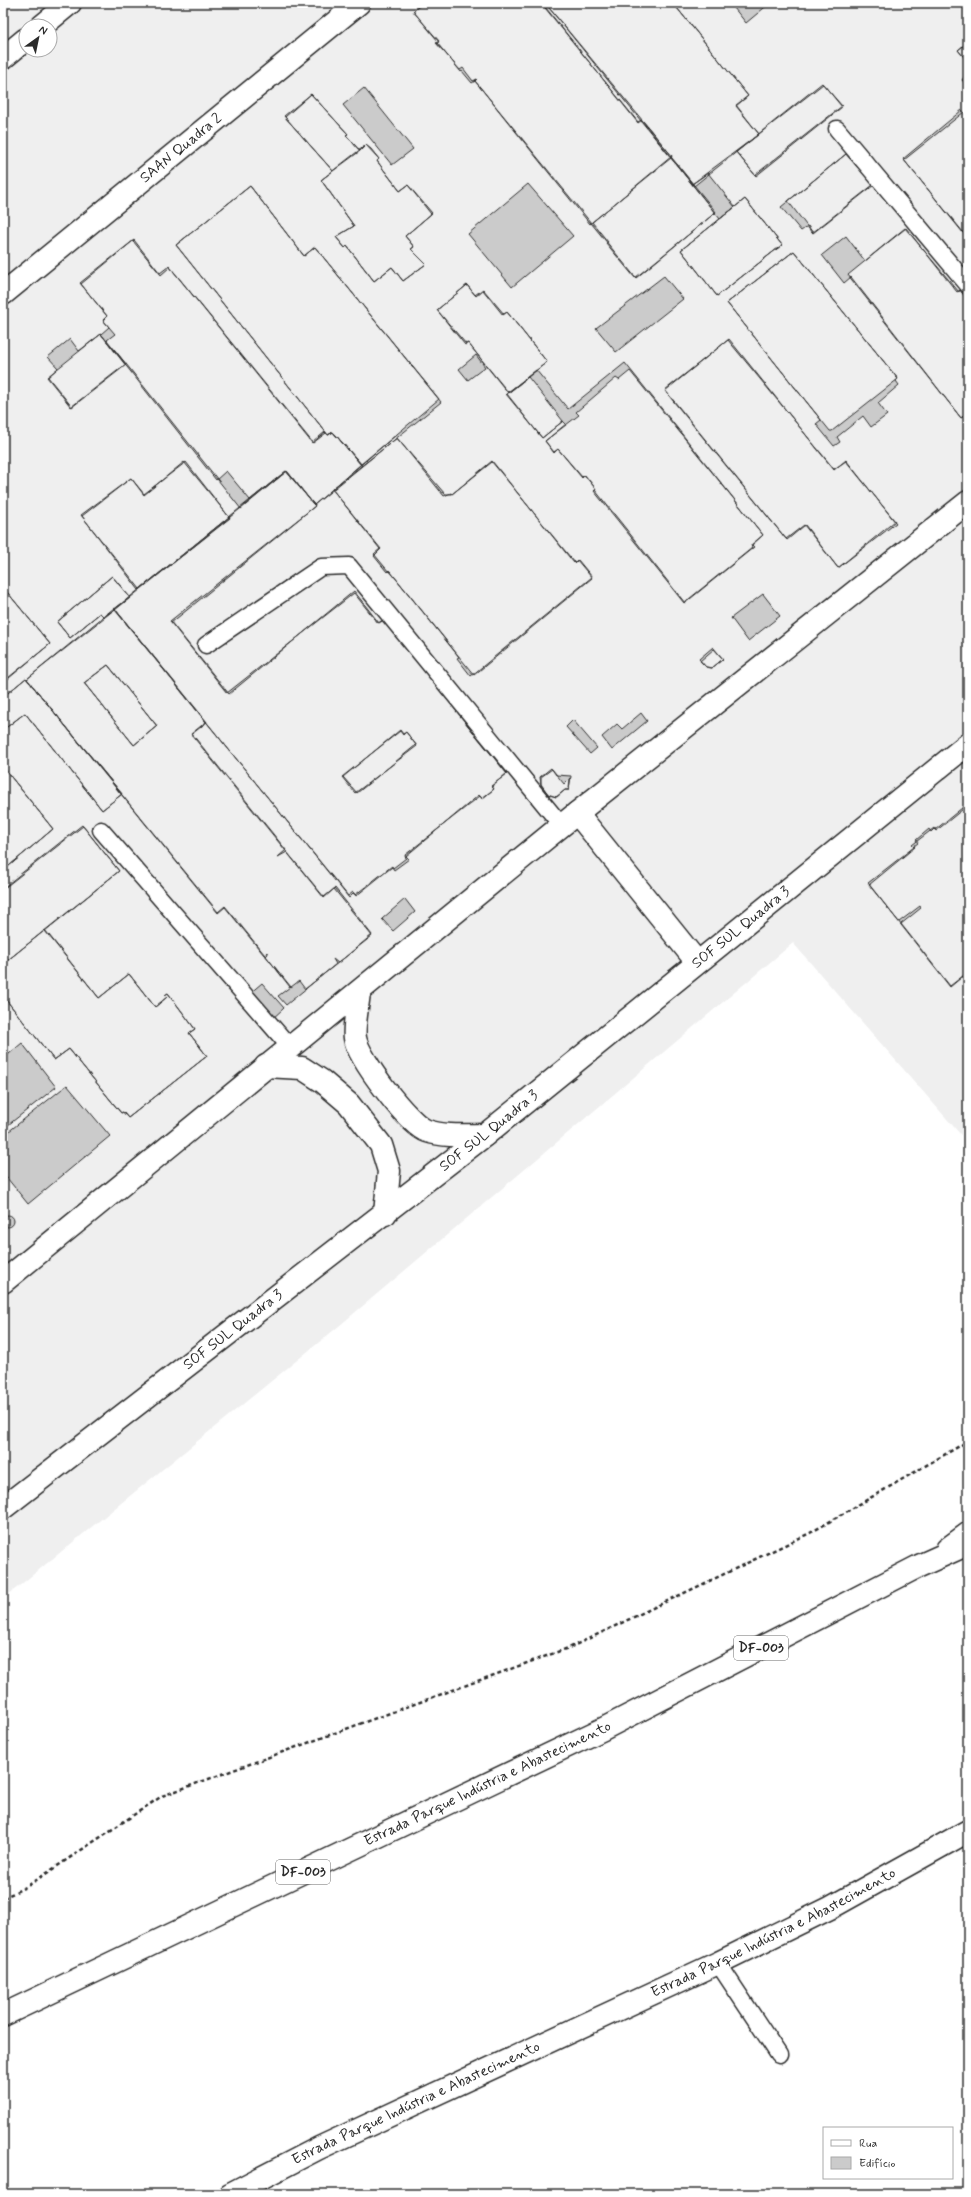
<svg xmlns="http://www.w3.org/2000/svg" width="971" height="2197" font-family="Mynerve,sans-serif">
<style>
.built{fill:#efefef;fill-rule:evenodd}
.building{fill:#cbcbcb;stroke:#2b2b2b;fill-rule:evenodd}
.lines{fill:none;stroke-linecap:round;stroke-linejoin:round}
.service-casing{stroke:#2b2b2b;stroke-width:19}
.minor-casing{stroke:#2b2b2b;stroke-width:25}
.trunk-casing{stroke:#2b2b2b;stroke-width:25}
.path{stroke:#2b2b2b;stroke-width:2.5;stroke-dasharray:4 3;stroke-linecap:butt}
.service{stroke:#fff;stroke-width:16}
.minor{stroke:#fff;stroke-width:22}
.trunk{stroke:#fff;stroke-width:22}
.labels{text-anchor:middle;dominant-baseline:central;stroke-width:3.5;stroke-linejoin:round;paint-order:stroke}
.shield{fill:#fff;stroke:#6b6b6b;stroke-width:1}
.shield-label{font-size:14px;font-weight:bold;fill:#2b2b2b}
.street-label{font-size:15px;fill:#2b2b2b;stroke:#fff}
</style>
<rect width="100%" height="100%" fill="#fff"/>
<filter id="ink" filterUnits="userSpaceOnUse"><feTurbulence type="fractalNoise" baseFrequency=".025" numOctaves="2"/><feDisplacementMap in="SourceGraphic" scale="8" xChannelSelector="R" yChannelSelector="G"/><feConvolveMatrix kernelMatrix="1 2 1 2 8 2 1 2 1" color-interpolation-filters="sRGB"/></filter>
<g filter="url(#ink)">
<path class="built" d="M3 3H968V1143L793 943 339 1326 3 1599ZM26 26H50V50H26Z"/>
<path class="building" d="M423 3H541L638 122 641 120 716 212 636 278 475 81 472 83 462 71 461 72 437 43 439 42 413 11Z
M423 3H542L638 123 642 120 672 156 590 224 475 81 477 79 473 81 463 68 460 70 436 43 439 41 413 11Z
M545 3H673L748 96 736 106 759 134 694 186Z
M545 3H673L748 96 736 105 759 134 692 184 671 158 672 156Z
M730 3H770L746 23Z
M968 42V62L958 50Z
M968 42V62L958 50Z
M968 73V86L962 80Z
M968 73V87L962 80Z
M822 83 842 106 755 175 736 152Z
M823 84 842 107 756 176 736 152Z
M364 88 413 149 392 165 343 105Z
M311 94 348 134 346 135 360 151 366 145 371 149 379 159 377 161 400 191 408 185 431 214 405 236 414 247 411 249 426 264 403 281 392 267 374 281 347 246 345 248 336 237 354 226 321 180 333 171 284 116Z
M311 94 348 134 346 135 360 151 333 171 285 117Z
M962 110 965 114 968 111V238L903 159Z
M964 112 968 117V239L904 160Z
M366 145 379 159 377 161 400 191 408 185 432 213 405 236 414 247 411 249 426 264 403 281 392 267 374 281 347 246 345 248 336 237 354 226 321 180Z
M846 154 873 185 812 233 788 201Z
M846 154 874 185 813 233 808 226 801 231 781 207Z
M671 158 715 213 635 278 606 243 608 242 592 222Z
M708 173 735 207 720 219 692 184Z
M528 184 573 236 512 287 468 234Z
M250 186 304 256 315 247 441 402 362 466 333 432 328 435 176 245Z
M250 186 304 256 315 247 439 399 361 464 333 432 328 435 176 245Z
M745 199 782 245 717 296 681 250Z
M745 199 782 245 717 296 681 250Z
M905 228 959 292 960 290 968 300V413L961 418 851 277 844 283 822 255 846 236 865 261Z
M906 228 957 292 960 290 968 301V413L961 418 848 275Z
M134 240 160 273 169 266 312 443 325 432 328 435 333 432 361 464 314 505 286 471 250 500 226 471 216 480 101 334 109 327 103 320 107 316 80 283Z
M133 241 161 275 170 267 313 443 326 433 328 435 333 432 362 466 314 505 287 471 241 509 107 340 115 334 103 320 107 316 81 284Z
M794 251 898 379 832 431H830L727 303Z
M794 251 898 379 896 381 899 385 878 403 887 415 871 427 863 416 837 437 840 442 834 446 816 424 821 420 727 303Z
M664 276 683 299 616 352 596 328Z
M467 285 476 296 483 290 503 315 507 312 547 362 508 393 468 343 465 345 437 310Z
M467 285 475 295 483 289 504 314 507 312 547 362 508 392 468 343 466 344 437 310Z
M101 334 126 364 71 407 47 377Z
M101 334 126 365 72 407 48 377 58 368 48 357 70 339 79 351Z
M729 339 834 470 846 460 896 523 838 568 804 525 786 539 665 391Z
M728 340 834 469 846 461 895 521 838 568 805 525 787 540 665 390Z
M476 355 485 367 468 380 459 369Z
M625 363 763 535 752 545 754 547 685 603 595 490 596 489 585 475 582 478 558 449 554 452 545 441 566 424 563 421 542 438 506 394 536 370 568 409Z
M630 371 763 535 751 545 752 548 684 603 594 491 596 489 584 475 582 477 558 449 554 453 545 441 579 415 576 412 616 378 619 380Z
M528 377 563 421 542 438 507 394Z
M395 436 445 494H452L492 461 574 563 577 560 592 578 474 675 390 571 389 572 374 554 380 549 332 489Z
M397 438 444 496 451 493 452 494 492 462 575 563 578 560 592 577 471 676 457 658 459 657 389 570 387 572 374 556 381 549 332 489Z
M184 462 230 518 139 590 82 516 131 478 144 495Z
M186 462 229 517 140 589 81 515 131 478 144 494Z
M286 471 315 506 170 621 229 694 354 591 379 623 384 620 507 773 492 786 494 789 482 799 479 795 406 856 409 859 394 870 392 867 356 896 354 893 349 898 115 609ZM400 731 403 735 406 732 417 746 355 793 342 777Z
M287 471 315 506 171 623 227 693 354 593 378 623 383 620 507 774 491 786 494 789 482 798 480 796 405 855 406 858 393 868 392 866 355 895 353 892 348 896 115 610ZM400 730 403 734 406 732 416 745 357 793 343 777Z
M112 576 130 598 104 617 100 613 70 638 57 622Z
M112 576 130 597 104 617 100 613 70 638 57 622Z
M3 587 50 644 3 682Z
M3 587 50 644 3 683Z
M763 594 780 616 748 641 731 618Z
M114 608 206 722 191 734 324 898 334 889 372 936 305 989 299 981 291 987 225 906 218 912 27 679ZM108 665 157 726 134 745 84 683Z
M115 609 207 722 192 734 286 850 278 857 287 852 324 897 335 888 372 935 338 963 333 959 336 964 286 1005 278 996 290 987 266 956 268 954 267 952 264 955 225 907 218 913 27 679ZM108 665 157 726 134 745 84 683Z
M713 647 723 659 712 668 706 667 699 659Z
M714 649 723 659 712 668 706 667 700 661Z
M26 678 122 794 102 810 25 713 3 730V697Z
M26 678 122 794 102 810 25 713 3 730V697Z
M641 713 647 721 612 750 602 737 617 724 622 729Z
M573 720 597 748 590 754 566 727Z
M3 767 53 829 3 871Z
M3 767 53 829 3 871Z
M551 768 556 775 571 776 569 790H565L557 797 549 795 541 785 540 777Z
M552 769 564 784 570 778 569 790H565L556 797 548 794 541 784V777Z
M968 803V972L950 987 868 883 914 847 912 845 934 828 935 830Z
M968 805V972L950 986 901 924 921 908 920 906 899 922 869 885 915 847 914 846 918 843 916 840 929 829 931 832 934 829 936 831Z
M82 825 119 871 45 931 99 998 129 974 155 1007 167 997 165 995 168 993 195 1029 189 1033 207 1056 128 1118 123 1112 121 1113 69 1049 54 1060 3 996V888Z
M83 826 119 871 3 964V889Z
M405 899 415 912 393 931 382 919Z
M45 930 99 998 129 974 155 1007 167 997 165 995 168 993 195 1029 189 1033 207 1056 128 1118 123 1112 121 1113 69 1049 54 1060 3 996V964Z
M262 983 284 1008 271 1020 249 994Z
M22 1043 56 1087 3 1129V1059Z
M67 1085 110 1136 28 1204 3 1173V1136Z
M2 1221a6 6 0 1 1 12 0a6 6 0 1 1-12 0Z"/>
<g class="lines">
<defs>
<path id="service" d="M837 129 968 285
M206 645 321 567 349 566 562 826
M101 830 290 1047
M945 1547 968 1530
M718 1963 779 2055"/>
<g id="minor">
<path d="M42 26 70 3"/>
<path d="M3 58 26 39"/>
<path id="s1" d="M3 294 359 3"/>
<path d="M577 813 697 962"/>
<path d="M359 992C358 1005 353 1027 355 1038 358 1058 409 1125 427 1131 446 1137 466 1135 485 1135"/>
<path d="M266 1066 302 1068 322 1081 349 1104 381 1145 389 1171 385 1214"/>
<path d="M3 1282 577 813 968 502"/>
<path id="s2" d="M3 1508 485 1135 968 744"/>
</g>
<g id="trunk">
<path id="s3" d="M3 2015 603 1729 919 1566 968 1544"/>
<path id="s4" d="M230 2194 319 2148 718 1963 830 1908 968 1831"/>
</g>
</defs>
<use href="#service" class="service-casing"/>
<use href="#minor" class="minor-casing"/>
<use href="#trunk" class="trunk-casing"/>
<path class="path" d="M3 1898 26 1887 162 1796 571 1647 810 1533 968 1441"/>
<use href="#service" class="service"/>
<use href="#minor" class="minor"/>
<use href="#trunk" class="trunk"/>
</g>
</g>
<g class="labels">
<g class="shield">
<rect x="734" y="1636" width="54" height="24" rx="3"/>
<rect x="276" y="1860" width="54" height="24" rx="3"/>
</g>
<g class="shield-label">
<text x="761" y="1648">DF-003</text>
<text x="303" y="1872">DF-003</text>
</g>
<g class="street-label">
<text stroke="none"><textPath href="#s1" startOffset="230">SAAN Quadra 2</textPath></text>
<text stroke="none"><textPath href="#s2" startOffset="939">SOF SUL Quadra 3</textPath></text>
<text stroke="none"><textPath href="#s2" startOffset="615">SOF SUL Quadra 3</textPath></text>
<text stroke="none"><textPath href="#s2" startOffset="291">SOF SUL Quadra 3</textPath></text>
<text stroke="none"><textPath href="#s3" startOffset="537">Estrada Parque Indústria e Abastecimento</textPath></text>
<text stroke="none"><textPath href="#s4" startOffset="603">Estrada Parque Indústria e Abastecimento</textPath></text>
<text stroke="none"><textPath href="#s4" startOffset="207">Estrada Parque Indústria e Abastecimento</textPath></text>
</g>
</g>
<rect width="971" height="2197" fill="none" stroke="#fff" stroke-width="16"/>
<rect x="8" y="8" width="955" height="2181" fill="none" stroke="#2b2b2b" stroke-width="1.5" filter="url(#ink)"/>
<rect x="823" y="2127" width="130" height="52" fill="#ffffff" stroke="#aaaaaa"/>
<rect x="831" y="2140" width="20" height="6" fill="#ffffff" stroke="#aaaaaa"/>
<text x="859" y="2147" font-size="12" fill="#2b2b2b">Rua</text>
<rect x="831" y="2157" width="20" height="12" fill="#cbcbcb" stroke="#aaaaaa"/>
<text x="859" y="2167" font-size="12" fill="#2b2b2b">Edifício</text>
<g transform="translate(38 38) rotate(33)"><circle r="19" fill="#ffffff" stroke="#aaaaaa"/>
<path d="M0-3L7 15L0 10L-7 15Z" fill="#2b2b2b"/>
<text y="-6" font-size="11" font-weight="bold" text-anchor="middle" fill="#2b2b2b">N</text>
</g>
</svg>
